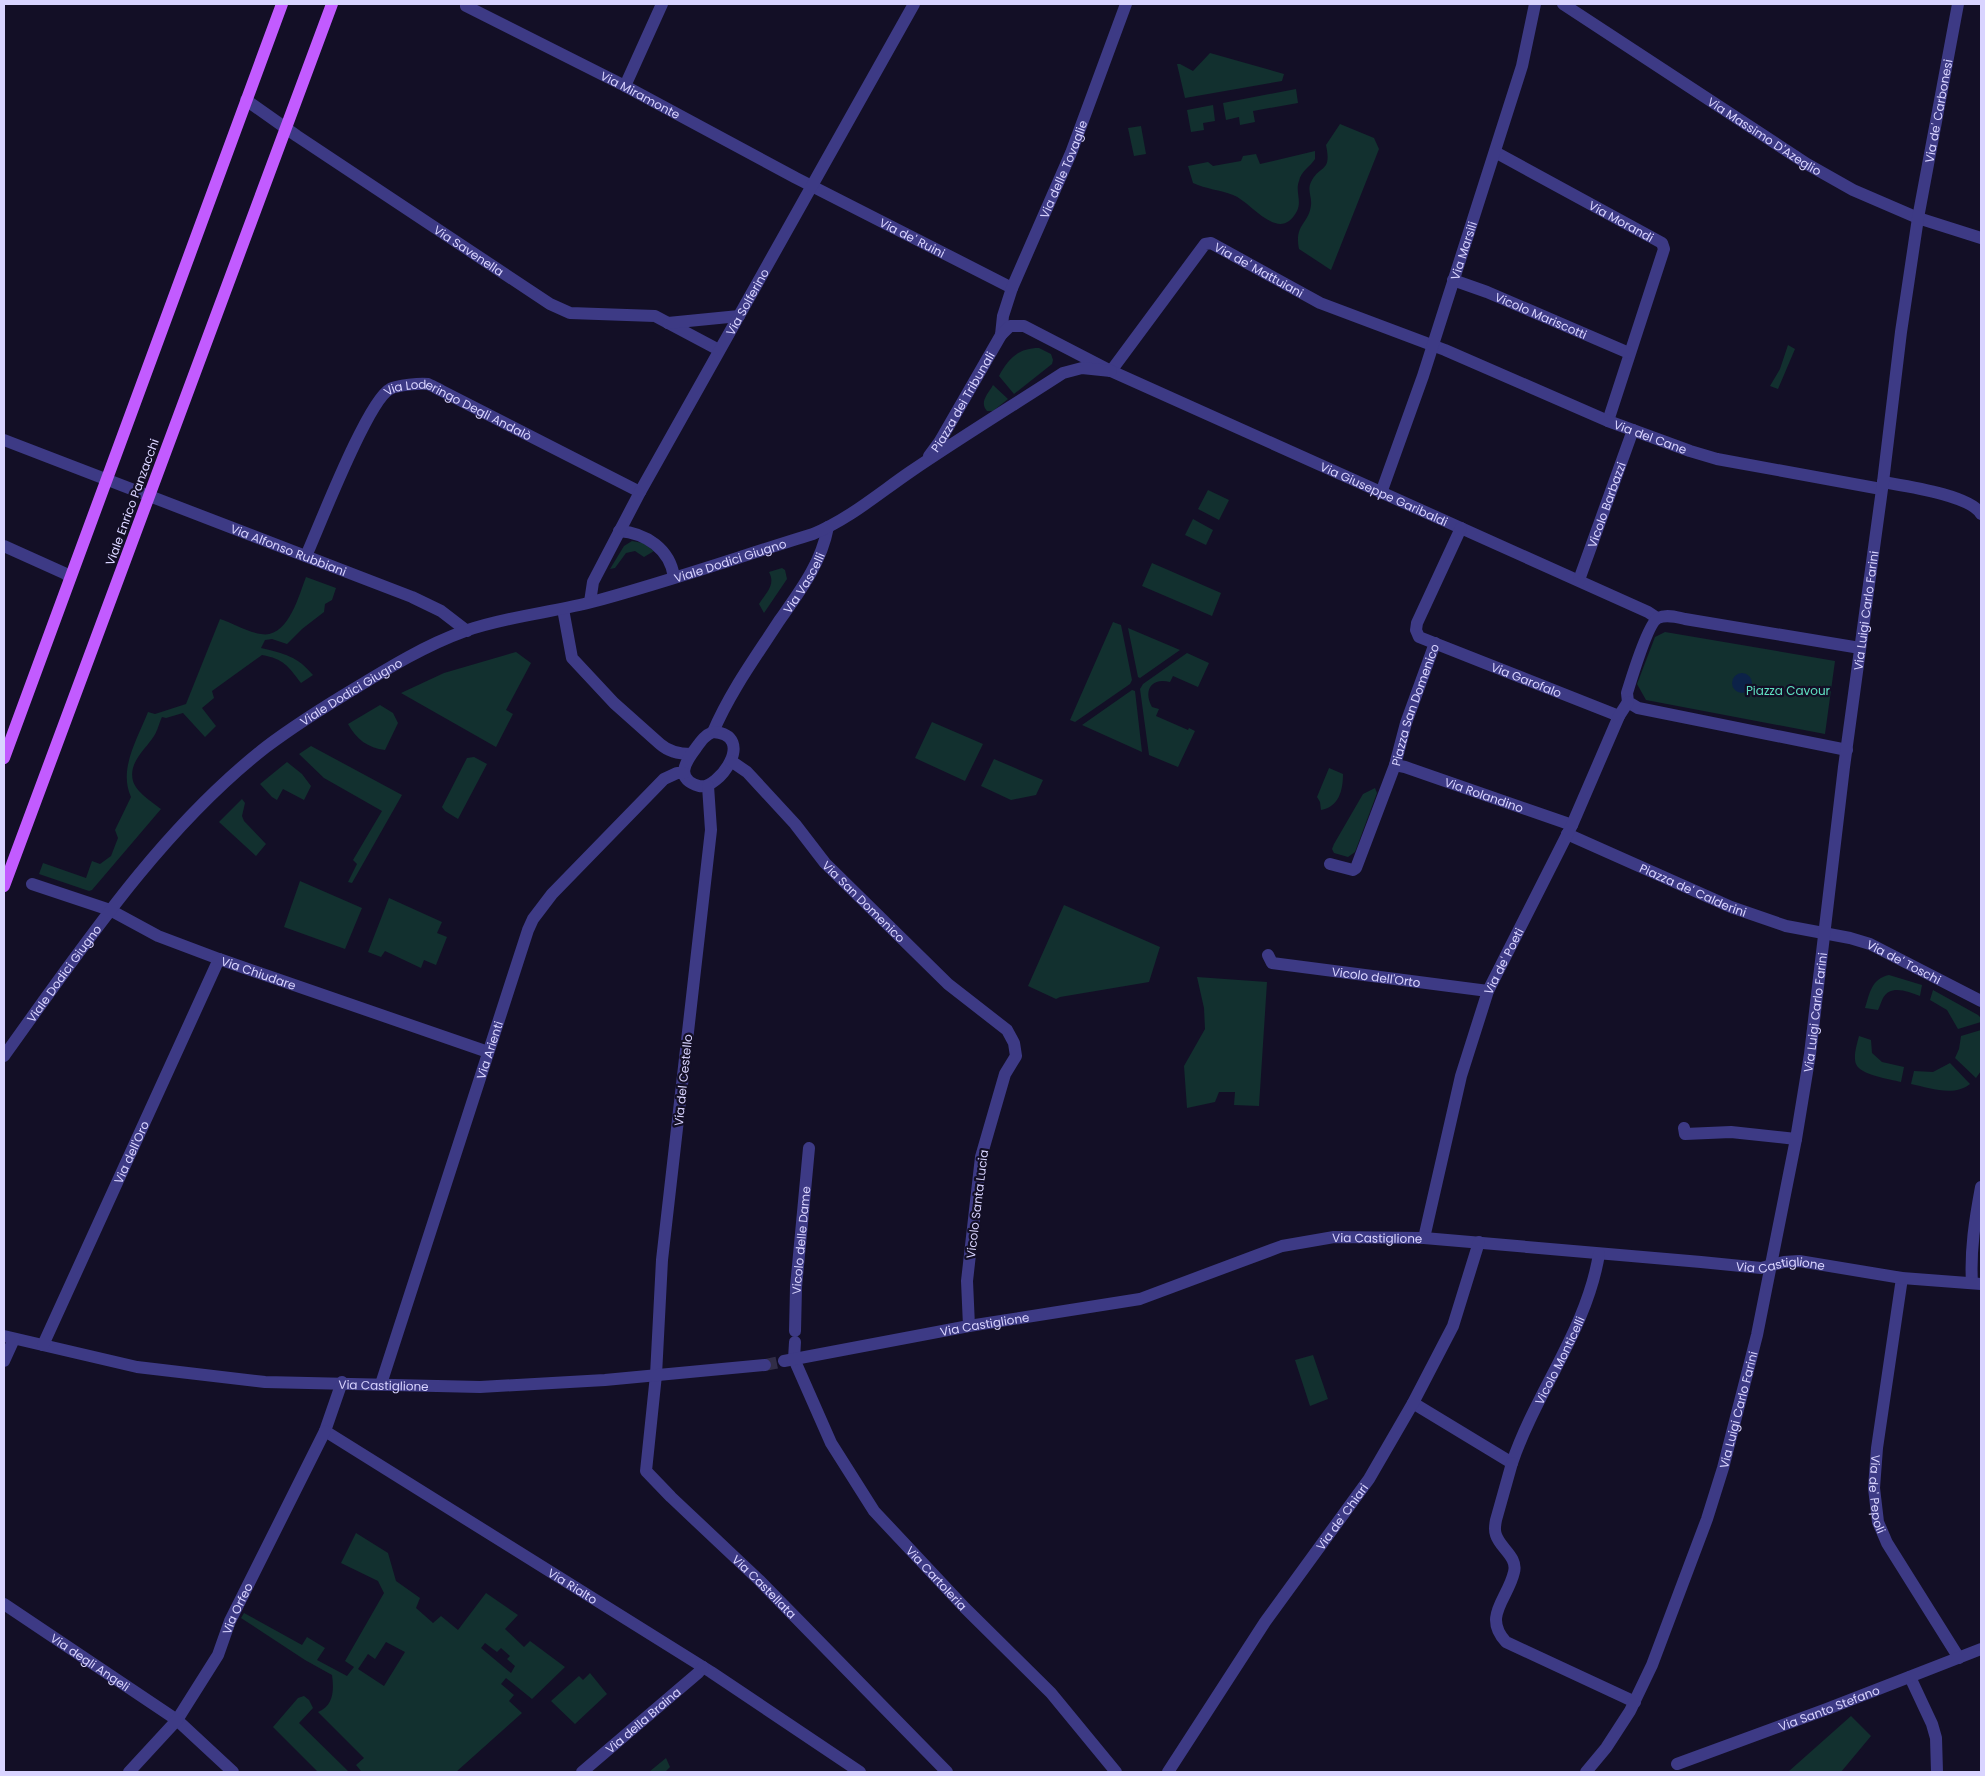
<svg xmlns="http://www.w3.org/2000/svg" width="1985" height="1776" font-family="Poppins,sans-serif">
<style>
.green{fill:#12302f;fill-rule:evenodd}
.water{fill:#0c2248}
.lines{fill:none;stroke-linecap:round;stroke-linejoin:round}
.minor-tunnel{stroke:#312d47;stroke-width:12;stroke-dasharray:12 6;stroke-linecap:butt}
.minor{stroke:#3d3a85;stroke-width:12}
.major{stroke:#c25bff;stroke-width:12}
.labels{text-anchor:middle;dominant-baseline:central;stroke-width:4.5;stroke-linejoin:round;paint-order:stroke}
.street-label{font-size:12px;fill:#d9d4ff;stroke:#130f26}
.park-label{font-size:12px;fill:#5fe0c0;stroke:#130f26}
</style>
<rect width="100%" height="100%" fill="#130f26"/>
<path class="green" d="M1210 53 1284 74 1282 81 1185 98 1177 64H1180L1193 71Z
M1296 89 1298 103 1253 111 1255 122 1240 125 1239 117 1226 120 1223 103Z
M1213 105 1215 121 1203 123 1204 130 1191 132 1187 110Z
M1340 124 1374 138 1379 149 1331 270 1299 249C1294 224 1309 224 1311 205 1312 197 1307 190 1311 182 1320 164 1332 173 1326 145Z
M1141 126 1146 154 1134 156 1128 128Z
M1315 151V159C1310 167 1301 171 1299 181 1295 191 1302 201 1297 211 1279 245 1252 202 1233 195 1220 190 1206 189 1193 183L1188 166 1208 162 1213 166 1241 161 1243 156 1256 154 1260 164Z
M1788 345 1795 349 1778 389 1770 386 1780 369Z
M1039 348 1051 354 1053 360 1052 364 1014 394 999 376C1008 359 1018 348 1039 348Z
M993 385 1008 399 993 411H987C979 402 988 394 993 385Z
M1208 490 1229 500 1219 520 1198 509Z
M1193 519 1213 530 1206 545 1185 535Z
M632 541 643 543 654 551 644 557 635 551 626 553 615 568 610 569 624 546Z
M1152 563 1221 593 1212 616 1142 586Z
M782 568 785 570 787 579 764 613 759 604C766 593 776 585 769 572Z
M306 577 336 588 332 600 325 604 324 612 302 629 287 644 272 639 265 640 261 648C285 654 297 656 313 675L301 683C288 666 284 659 262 655L212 691 214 698 202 708 216 726 205 737 183 713 166 718 162 717C159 723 158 730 154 736 146 749 128 762 133 781 136 792 152 802 161 809L92 890 89 891 39 874 43 863 86 878 92 861 100 864 111 856 118 838 115 830 131 797C118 769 138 738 148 712L155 714 186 704 220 619C233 623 247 632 261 634 288 639 299 595 306 577Z
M1113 622 1121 625 1132 680 1130 684 1075 722 1070 720Z
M1128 628 1180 650 1140 678 1138 677Z
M1665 632 1835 661 1825 734 1646 700 1637 684 1655 637Z
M516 652 531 663 506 710 513 714 496 747 401 693 444 673Z
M1187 653 1209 663 1198 687 1173 676 1170 682C1151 677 1143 691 1152 707L1159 709 1156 716 1188 730 1189 728 1195 731 1178 767 1149 755 1140 689 1143 684Z
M1132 690 1135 691 1142 752 1082 725Z
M380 705 393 713 398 723 385 750C368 748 356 739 348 724Z
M932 722 983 744 965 781 915 758Z
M311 746 402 795 352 883 348 882 357 864 353 860 382 811 324 778 299 754Z
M474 757 487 764 458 819 445 811 442 807 467 758Z
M994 759 1043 780 1036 795 1011 800 981 786Z
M287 762 302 774 311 786 304 800 283 789 277 800 272 797 260 784Z
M1329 768 1343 774C1343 790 1339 807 1321 810L1320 802 1317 797Z
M1375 788 1377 793 1355 852 1348 857 1334 853 1332 849 1334 844 1363 794Z
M242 799 245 803 242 816 244 821 266 844 256 856 219 822Z
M300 881 362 908 345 949 284 927Z
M389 898 442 922 437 933 447 937 436 965 424 960 421 968 385 951 381 957 368 952Z
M1064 905 1160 947 1149 982 1060 997 1056 999 1028 986Z
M1889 975 1922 985 1920 996C1908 992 1891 984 1883 998 1881 1002 1880 1006 1878 1010L1865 1008C1870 993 1871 979 1889 975Z
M1197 977 1267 982 1259 1106 1234 1105 1235 1092H1219L1215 1102 1187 1108 1184 1066 1205 1029 1204 1008Z
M1933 990 1978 1015 1981 1018V1022L1958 1029 1947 1010 1930 1000Z
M1981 1030V1071L1976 1078 1955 1058 1959 1049 1961 1036Z
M1859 1036 1871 1040 1872 1053 1882 1062 1904 1067 1901 1082C1890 1079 1860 1075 1856 1064 1853 1056 1857 1044 1859 1036Z
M1950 1063 1970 1084C1954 1097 1930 1088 1911 1084L1914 1071 1933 1072Z
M1313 1355 1328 1399 1310 1406 1295 1360Z
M356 1533 388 1553 396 1581 420 1598 416 1608 433 1623 441 1616 458 1630 486 1593 518 1615 505 1629 524 1647 530 1641 565 1667 532 1699 506 1678 501 1684 514 1695 509 1701 522 1713 456 1772H360L361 1771 356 1765 364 1758 318 1712C334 1706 334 1689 332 1675L305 1660 241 1618 244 1613 302 1645 307 1637 325 1648 317 1660 347 1676 354 1667 345 1661 384 1593 378 1581 341 1563ZM386 1642 405 1652 384 1686 358 1669 368 1654 375 1659ZM485 1643 497 1652 501 1648 510 1656 507 1659 515 1666 511 1673 481 1648Z
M590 1673 607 1694 575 1724 551 1701 579 1676 583 1680Z
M304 1696 309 1700 313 1708 299 1723 349 1772H318L273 1727 298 1698Z
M1851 1716 1871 1736 1841 1772H1788Z
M666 1758 670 1767 665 1772H649Z"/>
<path class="water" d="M1732 683a10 10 0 1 1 20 0a10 10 0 1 1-20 0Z"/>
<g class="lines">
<path class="minor-tunnel" d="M765 1365 784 1361"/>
<g class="minor">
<path id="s1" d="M467 4 466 6 625 86 796 178 1012 288"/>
<path id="s2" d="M1563 4 1807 164 1853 190 1918 218 1981 238"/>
<path d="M625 86 662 4"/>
<path id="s3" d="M246 100 297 136 550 304 570 313 655 316 719 350"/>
<path id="s4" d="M1495 152 1662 243 1664 249 1608 421"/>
<path id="s5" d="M1453 280 1487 292 1629 353"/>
<path d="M668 323 739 316"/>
<path id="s6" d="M1001 335 1003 316 1012 288 1071 153 1126 4"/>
<path id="s7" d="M1111 371 1205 244 1211 243 1320 303 1445 350 1608 421 1690 451 1717 459 1881 489"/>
<path id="s8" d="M4 440 412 597 441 611 467 631"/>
<path id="s9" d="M929 456 940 441 1001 335 1010 326H1024L1111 371 1648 612 1657 618"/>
<path d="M1883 482C1905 486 1970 495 1981 514"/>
<path id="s10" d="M1381 493 1423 376 1522 66 1535 4"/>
<path id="s11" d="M1461 528 1417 623 1416 630 1419 637 1619 716"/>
<path d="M619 531C646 533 670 549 674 577"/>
<path d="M4 546 64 573 70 577"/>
<path id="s12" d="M306 556C319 527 368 400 390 389 397 385 421 383 428 384 433 386 438 389 442 391L640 492"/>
<path id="s13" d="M1579 580 1633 430"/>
<path id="s14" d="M590 602 593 582 640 492 914 4"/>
<path d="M563 609 572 658 614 703 660 744C669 752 679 754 691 754"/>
<path id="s15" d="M713 732C730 692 755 658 779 621 800 591 821 564 828 527"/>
<path d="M713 732C758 735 718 791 699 786 674 779 686 761 696 748 701 741 705 735 713 732Z"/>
<path d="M1847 750 1638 708 1628 702 1627 693C1631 680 1648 623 1658 618 1666 614 1677 617 1685 619L1860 648"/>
<path id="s16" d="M731 761 747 772 795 824 825 863 948 984 1007 1030 1014 1043 1016 1056 1005 1074 981 1157 967 1281 969 1326"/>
<path id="s17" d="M1395 765 1405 767 1572 825"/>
<path id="s18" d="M708 786 711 830 662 1260 656 1375 646 1471 671 1497 759 1580 947 1772"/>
<path id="s19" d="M1567 834 1731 907 1786 926 1850 938 1870 944 1981 1001"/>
<path id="s20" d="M1330 864 1353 870 1356 868 1395 765 1406 723 1435 643"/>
<path id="s21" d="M32 884 110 910 158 936 219 959 488 1052"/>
<path id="s22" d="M1268 955 1272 963 1488 991"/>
<path id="s23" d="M4 1056C81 949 161 829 266 747 294 726 324 707 354 689 390 667 426 645 465 631 505 617 547 613 588 603 664 583 738 557 813 534 849 519 878 494 910 472 960 438 1012 406 1063 373L1082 368 1111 371"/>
<path d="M1684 1128 1685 1134 1731 1132 1796 1139"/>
<path id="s24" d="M1424 1238 1461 1076 1488 991 1572 825 1619 716 1628 702"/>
<path id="s25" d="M1902 1278 1877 1448 1874 1488 1878 1522 1887 1543 1959 1658"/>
<path d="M1972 1283C1970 1251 1975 1219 1981 1187"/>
<path id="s26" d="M795 1331 796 1287 809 1148"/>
<path id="s27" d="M4 1336 137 1367 265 1382 480 1387 605 1380 765 1365"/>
<path id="s28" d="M795 1342 794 1359 831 1443 874 1511 965 1608 1051 1693 1116 1772"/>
<path id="s29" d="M43 1345 219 959"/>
<path d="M4 1361 14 1339"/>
<path id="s30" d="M784 1361 969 1326 1140 1299 1282 1246 1334 1237 1424 1238 1701 1262 1761 1268 1784 1262 1799 1261 1902 1278 1981 1284"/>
<path id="s31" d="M342 1382 325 1431 711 1672 860 1772"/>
<path id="s32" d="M381 1384 528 930 533 919 552 894 664 779 677 773H684"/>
<path id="s33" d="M1413 1403 1512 1463C1536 1392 1587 1329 1599 1254"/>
<path d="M1512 1463 1496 1520C1495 1525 1494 1530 1496 1535 1500 1548 1518 1557 1514 1572 1508 1599 1482 1616 1506 1642L1635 1702"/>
<path id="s34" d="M4 1604 177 1720 233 1772"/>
<path d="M1910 1677 1932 1724 1936 1738 1937 1772"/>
<path id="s35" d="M1677 1764 1827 1709 1981 1649"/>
<path id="s36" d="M129 1772 177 1720 218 1655 230 1621 325 1431"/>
<path id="s37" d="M582 1772 698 1673 703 1667"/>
<path id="s38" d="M1168 1772 1265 1622 1369 1479 1413 1403 1453 1326 1479 1242"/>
<path id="s39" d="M1586 1772 1606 1748 1630 1711 1652 1665 1707 1519 1723 1468 1757 1335 1796 1139 1810 1054 1844 767 1883 482 1901 332 1918 218 1958 4"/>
</g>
<path class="major" d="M4 758 282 4
M4 886 332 4"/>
</g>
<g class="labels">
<g class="street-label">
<text stroke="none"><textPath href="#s1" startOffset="198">Via Miramonte</textPath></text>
<text stroke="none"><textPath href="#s39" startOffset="1711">Via de' Carbonesi</textPath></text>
<text stroke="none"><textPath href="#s2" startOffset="241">Via Massimo D'Azeglio</textPath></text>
<text stroke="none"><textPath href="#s6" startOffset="178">Via delle Tovaglie</textPath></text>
<text stroke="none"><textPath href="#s4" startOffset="144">Via Morandi</textPath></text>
<text stroke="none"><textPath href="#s1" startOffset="505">Via de' Ruini</textPath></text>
<text stroke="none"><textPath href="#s3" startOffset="269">Via Savenella</textPath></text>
<text stroke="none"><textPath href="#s10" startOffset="256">Via Marsili</textPath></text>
<text stroke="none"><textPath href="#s7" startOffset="219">Via de' Mattuiani</textPath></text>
<text stroke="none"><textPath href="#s14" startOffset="340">Via Solferino</textPath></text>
<text stroke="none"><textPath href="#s5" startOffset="95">Vicolo Mariscotti</textPath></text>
<text stroke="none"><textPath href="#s9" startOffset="64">Piazza dei Tribunali</textPath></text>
<text stroke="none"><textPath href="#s12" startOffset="262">Via Loderingo Degli Andalò</textPath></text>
<text stroke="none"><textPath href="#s7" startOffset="645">Via del Cane</textPath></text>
<text stroke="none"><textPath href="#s9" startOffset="565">Via Giuseppe Garibaldi</textPath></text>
<text transform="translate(132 502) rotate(-70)">Viale Enrico Panzacchi</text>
<text stroke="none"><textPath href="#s13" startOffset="80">Vicolo Barbazzi</textPath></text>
<text stroke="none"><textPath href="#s8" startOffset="305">Via Alfonso Rubbiani</textPath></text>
<text stroke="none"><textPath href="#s23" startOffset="912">Viale Dodici Giugno</textPath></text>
<text stroke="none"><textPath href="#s15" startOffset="175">Via Vascelli</textPath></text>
<text stroke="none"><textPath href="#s39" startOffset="1206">Via Luigi Carlo Farini</textPath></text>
<text stroke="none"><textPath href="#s11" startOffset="235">Via Garofalo</textPath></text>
<text stroke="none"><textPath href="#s23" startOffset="508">Viale Dodici Giugno</textPath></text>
<text stroke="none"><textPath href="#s20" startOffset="201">Piazza San Domenico</textPath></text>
<text stroke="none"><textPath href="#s17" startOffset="94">Via Rolandino</textPath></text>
<text stroke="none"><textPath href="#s19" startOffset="138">Piazza de' Calderini</textPath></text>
<text stroke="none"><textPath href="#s16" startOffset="194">Via San Domenico</textPath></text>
<text stroke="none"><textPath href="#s24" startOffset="289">Via de' Poeti</textPath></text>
<text stroke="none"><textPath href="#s19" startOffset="362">Via de' Toschi</textPath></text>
<text stroke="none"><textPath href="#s23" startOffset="102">Viale Dodici Giugno</textPath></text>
<text stroke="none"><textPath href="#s21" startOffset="244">Via Chiudare</textPath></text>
<text stroke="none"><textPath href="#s22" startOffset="114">Vicolo dell'Orto</textPath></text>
<text stroke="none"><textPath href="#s39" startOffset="801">Via Luigi Carlo Farini</textPath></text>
<text stroke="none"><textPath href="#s32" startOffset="351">Via Arienti</textPath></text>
<text transform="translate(683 1080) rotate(-84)">Via del Cestello</text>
<text stroke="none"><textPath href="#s29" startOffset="212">Via dell'Oro</textPath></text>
<text transform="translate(977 1204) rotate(-83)">Vicolo Santa Lucia</text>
<text stroke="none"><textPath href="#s30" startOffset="609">Via Castiglione</textPath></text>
<text stroke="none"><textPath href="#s26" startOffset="91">Vicolo delle Dame</textPath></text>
<text stroke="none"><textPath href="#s30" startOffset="1014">Via Castiglione</textPath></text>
<text stroke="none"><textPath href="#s30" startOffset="204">Via Castiglione</textPath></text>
<text stroke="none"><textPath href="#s33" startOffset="229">Vicolo Monticelli</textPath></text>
<text stroke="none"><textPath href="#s27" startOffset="384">Via Castiglione</textPath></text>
<text stroke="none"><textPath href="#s39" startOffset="396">Via Luigi Carlo Farini</textPath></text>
<text stroke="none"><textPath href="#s25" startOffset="218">Via de' Pepoli</textPath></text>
<text stroke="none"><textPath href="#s38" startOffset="309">Via de' Chiari</textPath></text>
<text stroke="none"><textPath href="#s28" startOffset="281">Via Cartoleria</textPath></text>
<text stroke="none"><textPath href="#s31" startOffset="344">Via Rialto</textPath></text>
<text stroke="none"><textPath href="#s18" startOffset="854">Via Castellata</textPath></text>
<text stroke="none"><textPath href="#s36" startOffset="198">Via Orfeo</textPath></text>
<text stroke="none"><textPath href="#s34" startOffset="104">Via degli Angeli</textPath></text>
<text stroke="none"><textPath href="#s35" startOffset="162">Via Santo Stefano</textPath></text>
<text stroke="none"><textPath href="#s37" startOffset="80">Via della Braina</textPath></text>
</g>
<g class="park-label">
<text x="1788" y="690">Piazza Cavour</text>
</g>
</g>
<rect width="1985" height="1776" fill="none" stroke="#d9d4ff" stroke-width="10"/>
</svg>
